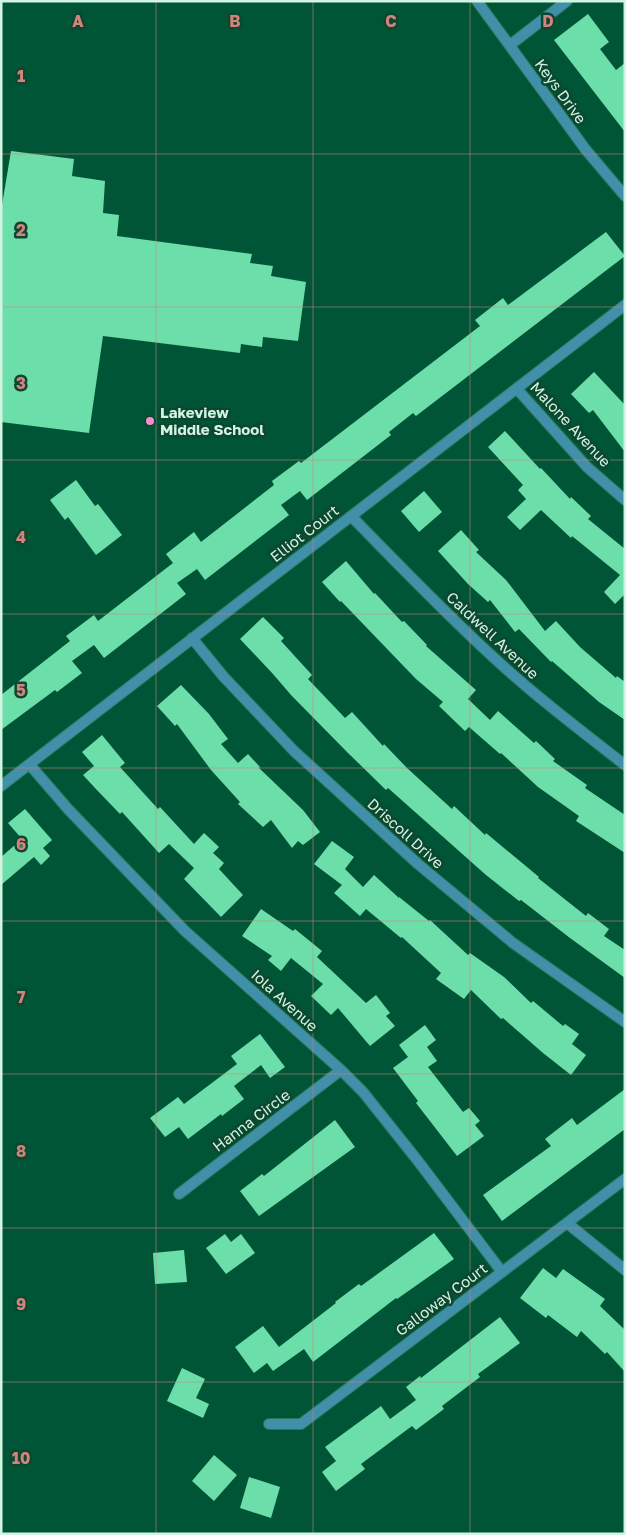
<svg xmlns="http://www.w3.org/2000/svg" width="626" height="1535" font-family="'Golos Text',sans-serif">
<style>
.building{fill:#6cdeaa}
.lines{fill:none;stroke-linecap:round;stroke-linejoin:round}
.street-casing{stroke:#2a7559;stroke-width:12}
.street{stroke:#4190a9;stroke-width:10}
.grid{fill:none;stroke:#d4847c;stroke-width:1;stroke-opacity:0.55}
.poi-dot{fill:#f591d2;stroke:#0d4730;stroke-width:2}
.labels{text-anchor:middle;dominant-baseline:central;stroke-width:5;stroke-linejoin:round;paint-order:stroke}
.street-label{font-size:15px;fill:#d2f5e2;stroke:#0d4730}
.poi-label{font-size:15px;font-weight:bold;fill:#d2f5e2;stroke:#0d4730;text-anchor:start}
.grid-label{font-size:16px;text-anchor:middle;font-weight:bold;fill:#d4847c;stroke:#0d4730;stroke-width:5;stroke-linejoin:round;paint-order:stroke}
</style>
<rect width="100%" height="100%" fill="#005537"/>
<path class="building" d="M588 14 609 42 600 49 616 70 625 63V132L554 40Z
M11 151 74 159 72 176 105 181 103 213 119 215 117 236 252 254 250 263 273 266 271 276 306 282 298 341 263 337 262 347 241 344 240 353 103 336 89 433 1 422V211Z
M606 232 625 256 416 416 413 413 389 432 391 435 307 500 300 491 281 505 289 515 205 580 197 569 177 583 186 594 104 658 94 645 72 661 82 673 57 692 55 690 1 730V695L70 641 66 636 94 615 98 621 173 563 166 554 194 532 201 542 274 485 272 481 299 461 301 463 480 326 475 320 503 298 508 305Z
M594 372 625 405V452L593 410 589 413 571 394Z
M505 431 540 469 541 468 570 499 571 497 591 516 588 519 625 549V594L615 604 604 592 620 575 572 536 571 538 541 510 520 530 507 517 526 499 518 490 523 485 488 447Z
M76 480 95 506 98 504 122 535 96 555 68 517 65 520 50 500Z
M424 491 442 512 419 532 401 511Z
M461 530 479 550 476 552 506 580 545 631 556 621 580 647 616 678 617 676 625 682V720L599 702 552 661 551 662 519 629 515 632 490 600 488 602 468 584 438 551Z
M346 561 374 594 375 593 402 622 404 621 427 645 426 646 476 690 468 699 490 720 498 711 534 743 536 741 555 759 553 761 587 785 585 788 625 815V853L576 821 579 816 538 787 501 753 500 754 469 727 465 731 439 706 443 702 416 679 341 601 340 602 322 582Z
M263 617 284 638 281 641 312 675 308 679 345 718 352 712 383 746 384 744 407 768 452 809 454 806 485 835 486 833 539 877 538 878 586 916 588 913 609 929 604 936 625 950V978L570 938 521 900 519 901 486 875 388 788 386 790 347 752 291 695 273 674 240 639Z
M181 685 209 714 228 739 221 744 238 763 248 754 260 767 259 768 303 810 320 832 303 845 298 841 292 848 271 820 263 827 238 804 240 802 211 770 177 724 175 726 157 706Z
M102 735 125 763 120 767 158 809 160 807 194 844 204 833 219 847 213 853 224 863 219 869 243 895 221 917 184 879 194 868 169 844 159 853 122 812 120 814 95 788 83 775 94 766 82 752Z
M25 809 52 840 43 848 50 856 41 865 34 857 1 885V857L22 839 8 823Z
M332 841 354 857 345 869 363 887 374 875 399 898V897L429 921 430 920 468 955 470 953 504 977 531 1003 533 1001 563 1026 565 1024 579 1034 572 1044 586 1055 571 1075 543 1053 503 1018 501 1019 471 990 464 999 436 979 441 973 402 937 401 938 366 909 360 916 334 893 342 885 314 864Z
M261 909 293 931 295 929 322 951 317 957 366 1003 376 995 390 1013 386 1016 395 1026 370 1046 338 1008 331 1015 311 996 323 984 291 958 281 971 268 960 272 956 242 936Z
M425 1025 436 1040 427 1047 437 1061 428 1067 463 1112 469 1108 480 1121 475 1125 484 1136 457 1156 416 1103 418 1101 393 1068 408 1057 399 1045Z
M260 1034 285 1067 270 1078 261 1065 234 1086 244 1099 222 1116 221 1114 188 1139 179 1127 165 1137 150 1118 178 1097 184 1104 237 1064 231 1056Z
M625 1089V1129L502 1221 483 1195 551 1146 545 1139 572 1118 577 1125Z
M335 1120 355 1147 259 1216 240 1191 262 1174 264 1176Z
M434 1233 454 1259 397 1299 396 1298 313 1362 304 1349 273 1371 267 1363 254 1373 235 1347 263 1326 279 1347 336 1303 335 1302 359 1284 361 1286Z
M225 1234 231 1242 241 1234 255 1253 226 1274 206 1248Z
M184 1250 187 1282 155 1284 153 1253Z
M543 1268 556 1278 563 1269 605 1299 600 1306 625 1330V1372L607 1352 605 1354 581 1331 577 1337 548 1315 546 1318 520 1298Z
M500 1317 520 1343 478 1374 480 1377 442 1406 444 1409 416 1430 412 1426 361 1464 365 1469 336 1491 322 1472 336 1461 325 1447 381 1406 390 1419 416 1400 406 1387 420 1376 421 1378Z
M182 1368 205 1379 196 1398 209 1404 203 1418 167 1401Z
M214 1455 237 1475 214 1501 192 1481Z
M249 1477 280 1487 271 1518 240 1508Z"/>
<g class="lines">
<defs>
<path id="street" d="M477 1 586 150 625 196
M510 45 567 1
M517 389 587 467 625 500
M351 516C397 563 443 611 492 656 534 695 580 730 625 765
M192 638 223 676 294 751 418 864 513 943 625 1022
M30 765 68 809 185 931 341 1070 363 1092 418 1161 502 1272
M1 786 625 305
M179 1194 341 1070
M567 1223 625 1270
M269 1424H301L625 1179"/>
</defs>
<use href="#street" class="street-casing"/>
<use href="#street" class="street"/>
</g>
<path class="grid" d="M156 1V1534M313 1V1534M470 1V1534M1 154H625M1 307H625M1 460H625M1 614H625M1 768H625M1 921H625M1 1074H625M1 1228H625M1 1382H625"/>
<circle class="poi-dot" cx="150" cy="421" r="5"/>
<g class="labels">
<g class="street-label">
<text transform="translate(561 91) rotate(54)">Keys Drive</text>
<text transform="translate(571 424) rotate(47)">Malone Avenue</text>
<text transform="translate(304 533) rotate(-38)">Elliot Court</text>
<text transform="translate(493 635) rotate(43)">Caldwell Avenue</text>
<text transform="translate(406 833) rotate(42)">Driscoll Drive</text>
<text transform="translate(285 1000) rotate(42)">Iola Avenue</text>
<text transform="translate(251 1120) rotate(-37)">Hanna Circle</text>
<text transform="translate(441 1299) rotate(-37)">Galloway Court</text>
</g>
<g class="poi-label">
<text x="160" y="412">Lakeview<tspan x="160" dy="17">Middle School</tspan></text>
</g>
</g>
<g class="grid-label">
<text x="78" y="27">A</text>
<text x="235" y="27">B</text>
<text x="391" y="27">C</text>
<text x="548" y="27">D</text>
<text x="21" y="82">1</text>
<text x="21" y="236">2</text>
<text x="21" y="389">3</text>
<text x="21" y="543">4</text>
<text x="21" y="696">5</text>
<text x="21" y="850">6</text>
<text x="21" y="1003">7</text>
<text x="21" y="1157">8</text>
<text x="21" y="1310">9</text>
<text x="21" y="1464">10</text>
</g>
<rect width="626" height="1535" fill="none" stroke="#d2f5e2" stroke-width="5"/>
</svg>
